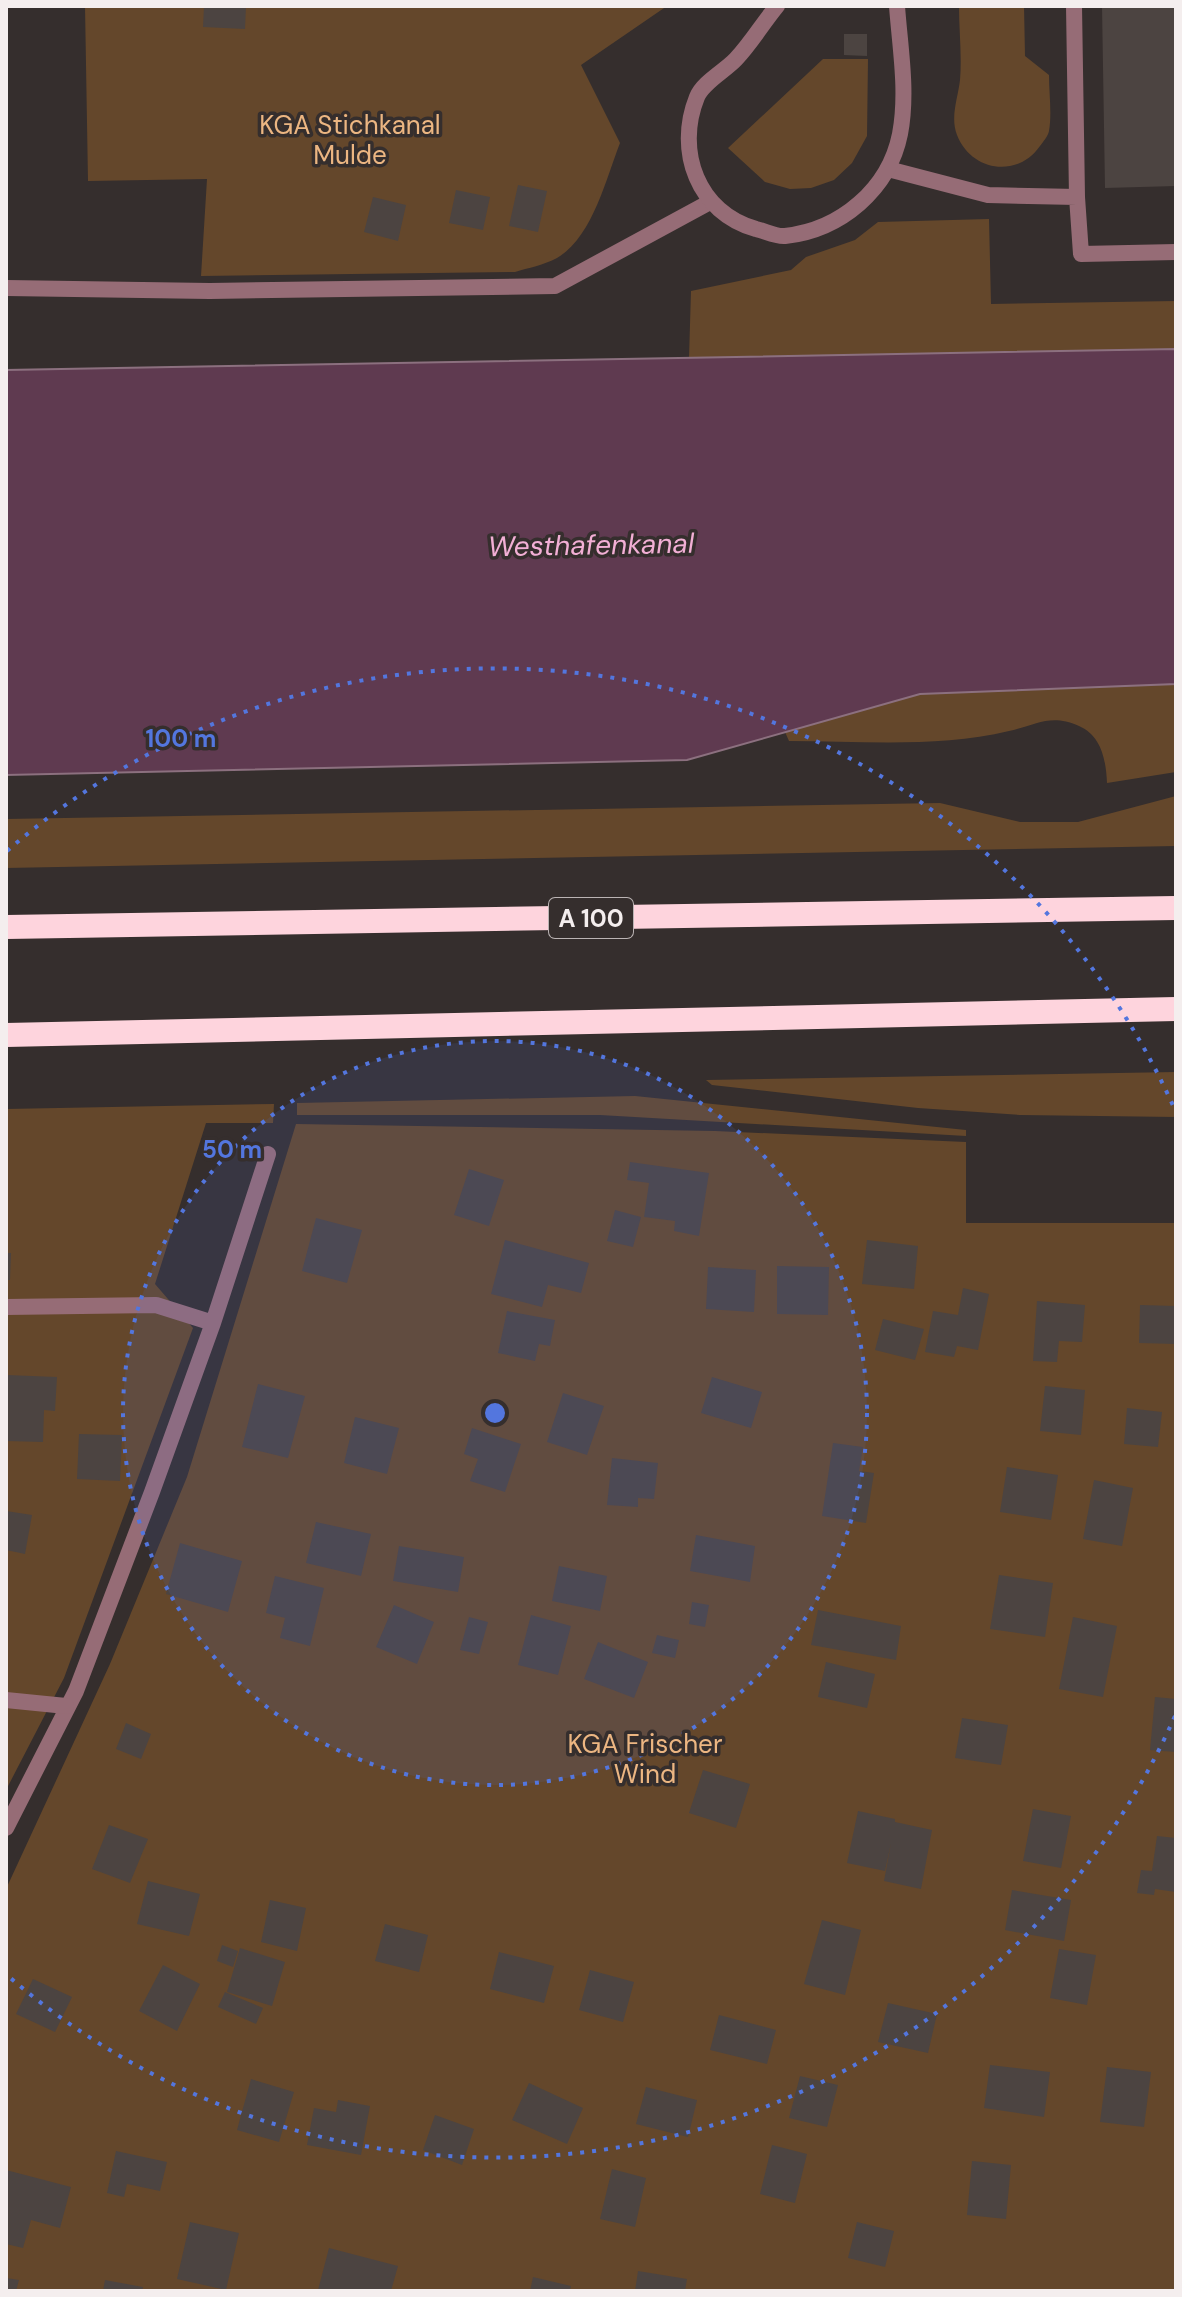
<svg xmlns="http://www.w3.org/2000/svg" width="1182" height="2297" font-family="'DM Sans',sans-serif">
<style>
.green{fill:#64472b}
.water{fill:#5f3a50;stroke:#8c707f;stroke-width:2}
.building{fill:#4c4441}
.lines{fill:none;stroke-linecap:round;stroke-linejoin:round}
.service{stroke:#966c76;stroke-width:16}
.minor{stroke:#966c76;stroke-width:16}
.motorway{stroke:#fed4dd;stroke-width:24}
.ring{fill:none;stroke:#5376de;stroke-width:4;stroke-dasharray:4 8}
.labels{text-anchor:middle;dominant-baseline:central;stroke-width:7;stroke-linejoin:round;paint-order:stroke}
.shield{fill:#352e2d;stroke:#bbb4b4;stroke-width:2}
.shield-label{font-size:24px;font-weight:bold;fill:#f4eeee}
.park-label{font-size:26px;fill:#ecb682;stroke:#352e2d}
.water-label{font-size:28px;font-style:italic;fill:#f2afd5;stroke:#352e2d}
.centre{fill:#5376de;stroke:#352e2d;stroke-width:4}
.ring-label{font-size:24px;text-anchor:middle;font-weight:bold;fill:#5376de;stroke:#352e2d;stroke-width:7;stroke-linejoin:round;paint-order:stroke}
</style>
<rect width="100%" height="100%" fill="#352e2d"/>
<path class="green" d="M85 6H667L581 65 620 143C606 179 592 238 557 258 544 265 528 268 515 272L201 276 207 179 88 181Z
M959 6H1024L1025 56 1049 75C1049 93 1052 114 1049 131 1048 136 1043 142 1040 146 1017 179 971 171 957 135 950 117 958 98 960 80 962 56 959 30 959 6Z
M823 59H868L867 136 852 163 834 180 811 188 790 189 765 182 728 148Z
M989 219 991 304 1176 301V349L689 358 691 291 791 270 806 257 855 240 878 222Z
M1176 684V772L1107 783C1106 761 1102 736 1079 726 1050 713 1037 725 1009 731 938 748 862 741 789 741L785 732 920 694Z
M1176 796V846L6 868V819L940 803 1020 822H1078Z
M1176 1072V1117L1020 1115 918 1108 712 1085 706 1080Z
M635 1096 966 1130V1136L600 1115H297V1103Z
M274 1104 273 1123H206L155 1284 193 1328 64 1678 6 1790V1109Z
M296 1124 715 1131 966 1142V1223H1176V2291H6V1889L110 1664 187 1477Z"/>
<path class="water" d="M1176 349V684L920 694 687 760 6 775V370Z"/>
<path class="building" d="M204 6H246L245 29 203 27Z
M1102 6H1176V186L1105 188Z
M844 34H867V56L844 55Z
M518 185 547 191 538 232 509 226Z
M456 190 490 197 483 230 449 223Z
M373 197 406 205 398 241 364 232Z
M630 1162 709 1173 699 1236 674 1231 675 1221 644 1217 649 1183 627 1180Z
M469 1169 504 1180 489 1226 454 1215Z
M615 1210 641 1217 633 1247 607 1241Z
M316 1218 362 1230 347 1283 302 1271Z
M505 1240 589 1263 581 1293 548 1285 542 1307 491 1294Z
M867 1240 918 1246 914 1289 862 1284Z
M6 1253H11L10 1280H6Z
M777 1266 829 1267 828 1315 777 1314Z
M708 1267 756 1270 754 1312 706 1309Z
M963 1288 989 1294 978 1350 957 1346 954 1357 925 1352 933 1311 958 1315Z
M1037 1301 1085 1305 1082 1342 1059 1341 1057 1362 1033 1361Z
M1140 1305 1176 1306V1344L1139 1343Z
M507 1311 555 1320 550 1346 539 1344 535 1361 498 1353Z
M883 1319 924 1329 915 1360 875 1350Z
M7 1375 57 1377 55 1411 44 1410 43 1442 6 1441Z
M712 1377 762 1392 751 1428 701 1413Z
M258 1384 305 1396 288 1458 242 1447Z
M1045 1386 1085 1390 1081 1435 1040 1431Z
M563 1393 604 1406 587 1455 547 1442Z
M1127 1408 1162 1412 1158 1447 1124 1444Z
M355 1417 399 1428 387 1474 344 1463Z
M472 1428 521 1444 505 1492 470 1481 478 1459 464 1454Z
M79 1434 122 1435 120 1481 77 1479Z
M833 1443 863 1447 859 1471 874 1473 866 1523 822 1516Z
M612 1458 658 1463 654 1499 638 1498V1507L607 1505Z
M1007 1467 1058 1475 1051 1520 1000 1512Z
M1094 1480 1133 1488 1122 1546 1083 1539Z
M6 1511 32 1515 25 1554 6 1550Z
M316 1522 371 1534 361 1576 306 1563Z
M696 1535 755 1546 750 1582 690 1571Z
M180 1543 242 1561 228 1612 166 1594Z
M399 1546 464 1557 458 1592 393 1581Z
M559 1566 607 1576 600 1611 552 1601Z
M999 1575 1053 1583 1045 1637 990 1629Z
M275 1576 324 1588 310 1646 280 1638 285 1618 266 1613Z
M692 1602 709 1605 705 1627 689 1624Z
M394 1605 434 1622 417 1664 376 1647Z
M818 1610 901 1626 896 1660 811 1645Z
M531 1615 571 1626 558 1675 518 1665Z
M469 1617 488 1622 479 1654 460 1650Z
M1073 1617 1117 1626 1103 1697 1059 1689Z
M657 1635 679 1640 675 1658 652 1653Z
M598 1642 648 1662 634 1698 584 1679Z
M826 1662 875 1674 867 1708 818 1697Z
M1155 1697 1176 1699V1752L1150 1750Z
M962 1718 1008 1725 1001 1765 955 1758Z
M126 1723 151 1734 141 1759 116 1749Z
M703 1770 750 1784 736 1828 689 1813Z
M1033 1809 1071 1816 1061 1868 1023 1861Z
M858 1811 895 1819V1822L932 1830 921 1889 884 1881 891 1843 885 1871 847 1863Z
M109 1825 148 1839 130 1883 92 1869Z
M1157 1836 1176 1838V1892L1155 1889 1154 1895 1137 1893 1141 1870 1152 1871Z
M148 1881 200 1894 189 1936 137 1924Z
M1012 1890 1071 1900 1064 1941 1005 1930Z
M270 1900 306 1908 297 1951 261 1942Z
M822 1920 861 1930 845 1995 804 1984Z
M385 1924 428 1935 419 1972 375 1961Z
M222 1945 238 1951 233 1967 217 1961Z
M240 1948 285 1962 272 2006 227 1992Z
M1059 1949 1096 1955 1087 2005 1050 1998Z
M499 1952 554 1966 544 2003 490 1989Z
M163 1965 200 1984 177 2031 139 2011Z
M590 1970 634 1982 623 2022 579 2010Z
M33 1979 72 1997 55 2032 16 2014Z
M225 1992 263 2008 256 2024 218 2007Z
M888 2003 937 2014 928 2053 878 2042Z
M719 2015 776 2030 767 2064 710 2050Z
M990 2065 1050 2072 1044 2117 984 2108Z
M1107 2067 1151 2072 1144 2127 1100 2122Z
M800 2076 838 2085 827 2127 789 2118Z
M251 2079 294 2092 279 2142 237 2130Z
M529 2083 583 2108 567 2144 512 2120Z
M646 2087 697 2100 688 2137 636 2124Z
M338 2100 370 2106 361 2155 307 2145 314 2108 336 2112Z
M435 2115 474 2129 462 2165 423 2150Z
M772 2145 807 2154 795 2203 760 2194Z
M116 2151 167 2162 160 2191 127 2184 124 2197 107 2193Z
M972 2161 1011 2165 1006 2219 967 2215Z
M612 2169 646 2178 635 2227 600 2219Z
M6 2170 71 2187 60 2228 31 2220 23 2248 6 2244Z
M190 2222 239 2233 226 2290 177 2279Z
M857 2222 894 2231 885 2267 848 2258Z
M329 2248 398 2266 391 2291 318 2290Z
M638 2271 687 2279 685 2291H635Z
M533 2277 571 2286 570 2291H530Z
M6 2278 19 2280 16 2291H6Z
M105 2280 143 2287 142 2291H103Z"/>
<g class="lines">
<path class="service" d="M1074 6 1077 197
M888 169 988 195 1077 197 1081 254 1176 252
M6 288 210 291 555 286 710 202
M6 1307 156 1305 213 1323
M6 1828 76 1691 152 1492 213 1323 268 1154"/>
<path class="minor" d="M777 6C763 23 751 43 736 59 725 71 703 82 697 97 675 151 698 213 756 229 765 231 776 237 785 236 841 230 889 189 900 134 908 92 900 48 897 6
M6 1700 66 1706"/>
<path class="motorway" d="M6 927 1176 908
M6 1035 1176 1009"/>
</g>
<circle cx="495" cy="1413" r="372" fill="#5376de" fill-opacity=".12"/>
<g class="ring">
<circle cx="495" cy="1413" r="372"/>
<path d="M1175 1716A744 744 0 0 1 7 1975M7 851A744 744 0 0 1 1175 1110"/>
</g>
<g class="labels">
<rect class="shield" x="549" y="898" width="84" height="40" rx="6"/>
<g class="shield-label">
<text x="591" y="918">A 100</text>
</g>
<g class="park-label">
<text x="350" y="125">KGA Stichkanal<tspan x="350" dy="30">Mulde</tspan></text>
<text x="645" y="1744">KGA Frischer<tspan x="645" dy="30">Wind</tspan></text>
</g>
<g class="water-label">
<text transform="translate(591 545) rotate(-1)">Westhafenkanal</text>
</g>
</g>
<circle cx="495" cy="1413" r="12" class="centre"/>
<g class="ring-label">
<text x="181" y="747">100 m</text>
<text x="232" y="1158">50 m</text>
</g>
<rect width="1182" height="2297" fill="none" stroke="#f4eeee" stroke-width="16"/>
</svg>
